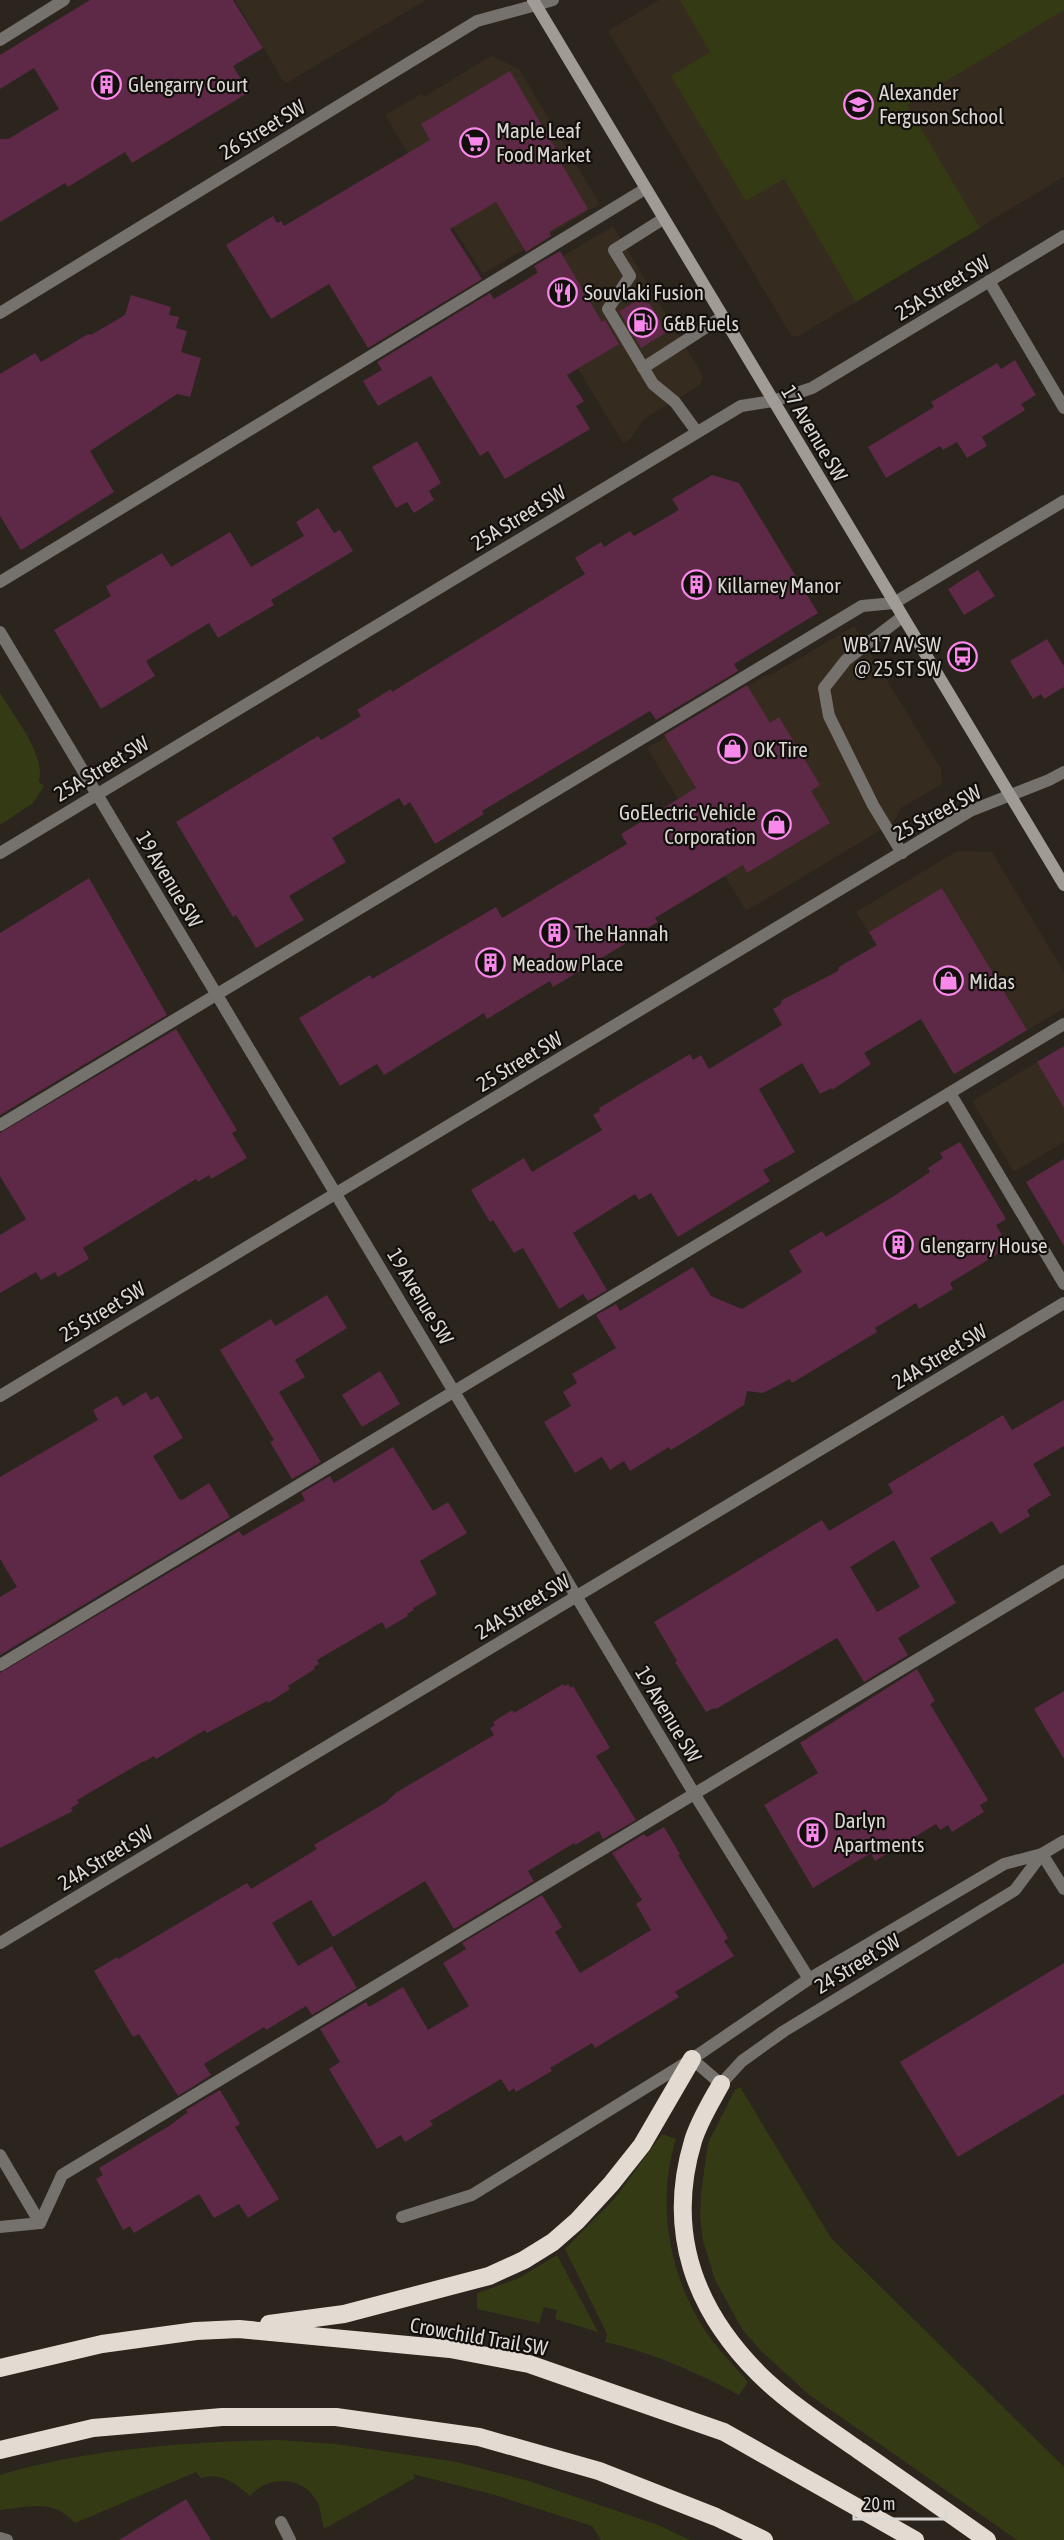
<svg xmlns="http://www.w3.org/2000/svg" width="1064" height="2540" font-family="'Asap Condensed',sans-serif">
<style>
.built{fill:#352b1f}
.green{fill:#343a14}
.building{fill:#5d2946;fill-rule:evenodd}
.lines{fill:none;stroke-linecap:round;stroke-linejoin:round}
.service{stroke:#75716d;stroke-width:12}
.minor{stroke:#75716d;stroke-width:12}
.tertiary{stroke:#75716d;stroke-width:12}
.secondary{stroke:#a19b96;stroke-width:12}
.motorway{stroke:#e3dad1;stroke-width:18}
.labels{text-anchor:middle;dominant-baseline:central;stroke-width:4.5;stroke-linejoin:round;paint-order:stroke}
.poi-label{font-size:21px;fill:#dbd7d2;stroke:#120f0c;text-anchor:start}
.street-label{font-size:21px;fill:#dbd7d2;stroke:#120f0c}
</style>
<rect width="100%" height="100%" fill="#2b251e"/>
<path class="built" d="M235 0H426L285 84Z
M659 0H1064V177L799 336 792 337 608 31Z
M491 56 519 69 600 204 483 274 449 222 385 115 421 94 425 96Z
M613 226 703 376 700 385 644 419 630 439 623 443 524 280Z
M854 626 941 769 942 784 901 808 894 822 746 911 647 748 763 677 776 672Z
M957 851 992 852 1064 972V1008L954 1075 856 912Z
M1064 1046V1142L1014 1172 972 1101Z"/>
<path class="green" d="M680 0H1064V10L907 105 980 228 856 302 784 179 746 201 671 76 710 52Z
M0 693C14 716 46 755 39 782L44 786 33 803 0 825Z
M740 2087 831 2238 1064 2467V2540H1017L808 2394 760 2350 742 2329 715 2280 703 2241 700 2217 701 2193 708 2143 735 2090Z
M662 2134 676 2139C656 2202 669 2274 704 2329 717 2348 733 2365 748 2382L739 2395C698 2373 651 2352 605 2342L607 2334 565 2249 615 2198Z
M557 2255 598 2332 555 2319 557 2310 544 2307 539 2323 477 2309V2293L517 2279Z
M278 2440 336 2444 457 2462 529 2481 658 2525 690 2540H601L592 2526 495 2495 413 2474 415 2478 324 2529C322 2520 321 2510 317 2502 304 2475 268 2475 250 2496 235 2483 221 2472 201 2478L196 2472 75 2523C53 2498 29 2507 0 2510V2475C87 2449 187 2442 278 2440Z"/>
<path class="building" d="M90 0H233L263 48 233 66 249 92 132 163 125 152 68 187 65 183 0 222V139H8L59 109 34 68 0 89V55Z
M510 71 563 161 561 163 588 209 549 232 551 236 526 252 496 202 450 229 482 279 368 348 329 284 271 319 226 245 273 216 277 223 281 221 284 226 430 140 421 124Z
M560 251 602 322 605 320 619 344 567 375 584 401 576 406 590 429 505 479 488 451 480 456 431 376 378 406 363 381 382 370 377 362 490 293 494 299 538 273 534 266Z
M131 295 171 307 169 315 179 317 176 328 187 331 181 352 201 358 190 397 177 394 90 451 114 492 21 550 0 516V374L35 353 41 362 88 334 91 335 125 315Z
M645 296 667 332 641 348 619 311Z
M1015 360 1036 395 1021 404 1025 410 982 437 987 446 967 458 957 442 943 450 940 446 886 478 868 447 934 407 931 402 997 363 1001 369Z
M417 441 441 483 429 491 434 500 414 513 407 502 396 508 372 467Z
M712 475 739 483 818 613 734 664 738 671 656 720 650 711 482 811 484 814 435 844 410 802 404 806 399 798 332 838 346 862 289 896 304 920 256 948 236 915 233 917 176 822 318 736 321 740 361 716 357 710 391 689 392 692 585 574 575 558 601 542 604 547 630 531 634 536 679 510 672 499Z
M318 508 334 533 340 530 353 551 271 600 274 605 218 638 209 623 146 661 155 676 101 709 54 630 111 596 106 586 162 553 171 567 230 532 251 567 304 536 296 522Z
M978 570 995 596 964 615 948 589Z
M1047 639 1064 666V687L1044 699 1041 694 1033 699 1010 661Z
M747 685 770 723 779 717 820 785 811 791 830 823 747 873 743 865 655 918 658 922 644 930 645 932 553 987 550 981 487 1019 484 1013 384 1075 377 1064 340 1086 299 1018 370 975 372 979 496 907 502 918 627 844 621 834 696 788 664 735Z
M89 878 167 1015 0 1115V933Z
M942 888 1027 1030 954 1074 921 1019 864 1053 871 1064 832 1090 831 1088 820 1094 802 1063 759 1089 795 1152 763 1170 770 1181 678 1237 651 1193 639 1200 635 1194 573 1233 607 1290 588 1301 583 1294 559 1309 523 1248 514 1253 493 1220 490 1222 471 1190 524 1158 532 1172 602 1130 593 1115 600 1111 599 1108 690 1054 693 1060 701 1055 709 1069 782 1025 773 1009 781 1004 782 1000 838 971 839 967 877 945 869 932Z
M176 1029 237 1130 232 1133 247 1158 211 1179 209 1175 198 1182 196 1179 83 1248 89 1259 58 1277 55 1272 41 1280 36 1272 0 1293V1235L26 1219 0 1176V1133Z
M1064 1046V1108L1037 1062Z
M960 1142 1006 1219 996 1225 1009 1247 950 1283 953 1289 919 1309 916 1303 875 1328 877 1332 792 1383 790 1379 763 1393 747 1391 744 1405 671 1450 669 1447 630 1471 624 1461 610 1470 602 1457 575 1473 544 1422 571 1406 563 1392 577 1383 572 1374 616 1348 596 1315 616 1304 620 1311 693 1267 711 1296 742 1309 802 1272 789 1251 822 1231 826 1237 894 1196 930 1172 928 1168 943 1158 940 1153Z
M1064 1159V1246L1026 1182Z
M327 1295 347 1328 295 1360 305 1377 279 1392 321 1462 292 1479 270 1442 274 1440 220 1350 271 1319 275 1326Z
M380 1371 400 1404 362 1427 342 1395Z
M146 1392 151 1400 158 1396 183 1438 153 1456 179 1499 182 1500 209 1483 230 1517 0 1655V1597L17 1587 0 1559V1477L98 1420 93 1410 117 1396 123 1406Z
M1064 1400V1446L1033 1464 1051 1495 1027 1510 1030 1516 1000 1534 992 1521 930 1558 956 1603 898 1638 908 1655 864 1682 837 1638 716 1709 714 1708 706 1712 675 1662 677 1661 654 1622 822 1520 829 1531 893 1493 888 1484 1003 1415 1012 1430ZM894 1540 920 1587 877 1612 850 1567Z
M393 1447 433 1511 448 1502 467 1533 420 1561 437 1594 413 1608 414 1610 407 1614 408 1616 386 1629 382 1622 317 1660 319 1664 314 1667 315 1669 288 1686 290 1689 268 1703 267 1701 207 1733 205 1730 156 1759 154 1756 144 1762V1761L77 1800 79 1803 71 1808 73 1811 0 1848V1673L239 1531 243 1536 305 1500 301 1493 330 1476 334 1483Z
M917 1669 935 1701 930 1704 988 1800 980 1805 984 1812 952 1832 948 1825 940 1830 936 1824 875 1861 871 1853 813 1888 764 1805 818 1773 800 1743Z
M563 1684 564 1686 568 1684 571 1688 573 1686 610 1748 596 1756 636 1820 603 1839 599 1831 575 1845 574 1843 528 1871 534 1881 454 1929 425 1881 333 1937 311 1900 272 1923 298 1966 332 1946 357 1988 312 2015 306 2006 266 2030 264 2027 204 2064 211 2075 178 2096 139 2034 133 2037 94 1971 117 1957 118 1959 247 1883 251 1889 317 1849 314 1845 385 1803 397 1792 494 1735 490 1728 495 1725 493 1722 512 1710 514 1713 519 1710Z
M1064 1691V1759L1034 1709Z
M664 1827 680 1854 678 1855 728 1938 724 1941 734 1956 675 1992 679 1997 595 2048 592 2043 550 2068 552 2071 516 2092 514 2088 509 2092 501 2079 430 2121 433 2125 405 2142 401 2135 377 2149 329 2069 340 2062 320 2029 366 2002 369 2007 403 1987 428 2030 469 2006 443 1963 466 1949 462 1943 542 1895 562 1927 555 1932 580 1973 651 1930 636 1904 642 1900 612 1853 644 1834 647 1837Z
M1064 1963V2094L958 2157 900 2062Z
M220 2090 240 2124 235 2127 279 2199 248 2218 239 2204 214 2218 199 2194 134 2233 130 2226 123 2230 96 2179 103 2175 99 2168 169 2126 188 2112 186 2110Z
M186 2499 211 2540H119Z"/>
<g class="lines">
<path class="service" d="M0 40 64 0
M663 219 614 250 630 276 608 309 653 384 675 402 697 432
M989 281 1064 408
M643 368 722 317
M0 582 645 189
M902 853 873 805 829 716 824 688 846 660 902 617
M950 1093 1064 1284
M0 1125 862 606 894 603 1064 501
M0 1665 1064 1024
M1042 1854 1064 1889
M0 2227 40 2223 62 2175 1064 1571"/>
<path class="minor" d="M0 313 477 21 536 5
M0 632 695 1795 809 1979
M0 853 741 406 773 401 812 388 1064 236
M0 1396 970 811 1049 780 1064 772
M0 1943 1064 1303
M0 2155 40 2223
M402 2217 472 2195 692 2059 721 2084
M281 2522 290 2540
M0 2538 7 2540"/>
<path class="tertiary" d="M536 5 553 0
M692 2059 809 1979 1004 1864 1042 1854 1064 1841
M721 2084 742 2061 784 2031 1015 1890 1042 1854"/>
<path class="secondary" d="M533 0 1064 885"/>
<path class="motorway" d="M721 2084C711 2102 699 2121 693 2141 666 2231 694 2309 759 2374 786 2401 828 2429 860 2451 903 2481 945 2510 987 2540
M269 2324 344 2314 489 2276 524 2260 553 2242 577 2221 611 2184 642 2145 692 2059
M0 2368 102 2344 196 2331 239 2329 450 2349 529 2364 724 2432 915 2540
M0 2450 93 2428 222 2417H336L479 2437 599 2471 716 2517 764 2540"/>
</g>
<defs>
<symbol id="building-ring" viewBox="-11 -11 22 22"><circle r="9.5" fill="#120f0c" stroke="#f888ea" stroke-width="1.5"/><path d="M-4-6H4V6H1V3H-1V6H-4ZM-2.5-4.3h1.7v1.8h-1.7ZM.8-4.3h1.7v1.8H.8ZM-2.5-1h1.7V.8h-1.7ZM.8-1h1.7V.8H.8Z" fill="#f888ea"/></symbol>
<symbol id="school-ring" viewBox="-11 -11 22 22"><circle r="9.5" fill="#120f0c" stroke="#f888ea" stroke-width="1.5"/><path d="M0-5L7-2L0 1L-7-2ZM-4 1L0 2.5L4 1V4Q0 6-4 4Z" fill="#f888ea"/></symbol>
<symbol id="supermarket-ring" viewBox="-11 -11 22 22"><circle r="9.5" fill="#120f0c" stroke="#f888ea" stroke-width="1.5"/><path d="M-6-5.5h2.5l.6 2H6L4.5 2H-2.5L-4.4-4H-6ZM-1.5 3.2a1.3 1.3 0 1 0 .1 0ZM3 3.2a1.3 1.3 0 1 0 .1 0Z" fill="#f888ea"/></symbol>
<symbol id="restaurant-ring" viewBox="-11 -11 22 22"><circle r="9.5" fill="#120f0c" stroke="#f888ea" stroke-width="1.5"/><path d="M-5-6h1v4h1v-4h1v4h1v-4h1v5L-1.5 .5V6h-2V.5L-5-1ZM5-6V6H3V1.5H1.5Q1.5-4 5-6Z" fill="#f888ea"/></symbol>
<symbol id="fuel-ring" viewBox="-11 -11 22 22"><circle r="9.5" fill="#120f0c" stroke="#f888ea" stroke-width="1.5"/><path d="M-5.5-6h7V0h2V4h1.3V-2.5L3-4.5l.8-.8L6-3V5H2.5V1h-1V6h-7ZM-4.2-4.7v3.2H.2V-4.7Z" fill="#f888ea"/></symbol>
<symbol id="bus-ring" viewBox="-11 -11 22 22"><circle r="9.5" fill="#120f0c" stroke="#f888ea" stroke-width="1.5"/><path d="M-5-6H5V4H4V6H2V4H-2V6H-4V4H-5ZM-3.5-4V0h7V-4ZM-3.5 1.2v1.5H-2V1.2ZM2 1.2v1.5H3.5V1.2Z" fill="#f888ea"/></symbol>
<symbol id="shop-ring" viewBox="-11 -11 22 22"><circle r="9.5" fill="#120f0c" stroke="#f888ea" stroke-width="1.5"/><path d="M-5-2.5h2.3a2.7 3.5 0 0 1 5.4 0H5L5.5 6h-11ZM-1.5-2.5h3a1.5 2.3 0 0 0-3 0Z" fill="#f888ea"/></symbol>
</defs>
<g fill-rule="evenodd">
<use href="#building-ring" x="90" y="68" width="33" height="33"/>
<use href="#school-ring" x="842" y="88" width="33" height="33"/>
<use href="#supermarket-ring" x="458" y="126" width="33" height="33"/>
<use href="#restaurant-ring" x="546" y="276" width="33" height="33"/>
<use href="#fuel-ring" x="626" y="306" width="33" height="33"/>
<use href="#building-ring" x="680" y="568" width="33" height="33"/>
<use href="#bus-ring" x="946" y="640" width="33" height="33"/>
<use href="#shop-ring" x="716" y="732" width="33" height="33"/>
<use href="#shop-ring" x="760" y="808" width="33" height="33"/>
<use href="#building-ring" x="538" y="916" width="33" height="33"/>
<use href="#building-ring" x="474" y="946" width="33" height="33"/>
<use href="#shop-ring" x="932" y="964" width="33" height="33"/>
<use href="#building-ring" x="882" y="1228" width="33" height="33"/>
<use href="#building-ring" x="796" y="1816" width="33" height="33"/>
</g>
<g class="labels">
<g class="poi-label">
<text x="128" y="84">Glengarry Court</text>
<text x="879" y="92">Alexander<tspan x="879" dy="24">Ferguson School</tspan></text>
<text x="496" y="130">Maple Leaf<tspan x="496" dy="24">Food Market</tspan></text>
<text x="584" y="292">Souvlaki Fusion</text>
<text x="663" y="323">G&amp;B Fuels</text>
<text x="717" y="585">Killarney Manor</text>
<text x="941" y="644" text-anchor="end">WB 17 AV SW<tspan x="941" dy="24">@ 25 ST SW</tspan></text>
<text x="753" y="749">OK Tire</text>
<text x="756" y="812" text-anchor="end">GoElectric Vehicle<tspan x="756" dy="24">Corporation</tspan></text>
<text x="575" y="933">The Hannah</text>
<text x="512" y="963">Meadow Place</text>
<text x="969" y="981">Midas</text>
<text x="920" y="1245">Glengarry House</text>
<text x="834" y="1820">Darlyn<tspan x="834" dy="24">Apartments</tspan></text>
</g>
<g class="street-label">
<text transform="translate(262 129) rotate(-31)">26 Street SW</text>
<text transform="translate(942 287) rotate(-31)">25A Street SW</text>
<text transform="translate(815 433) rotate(59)">17 Avenue SW</text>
<text transform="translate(518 517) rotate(-31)">25A Street SW</text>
<text transform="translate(101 768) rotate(-31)">25A Street SW</text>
<text transform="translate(937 812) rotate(-28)">25 Street SW</text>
<text transform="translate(170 879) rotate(59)">19 Avenue SW</text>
<text transform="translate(519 1061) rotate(-31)">25 Street SW</text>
<text transform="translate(421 1296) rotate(59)">19 Avenue SW</text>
<text transform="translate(102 1311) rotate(-31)">25 Street SW</text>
<text transform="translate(939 1356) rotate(-31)">24A Street SW</text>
<text transform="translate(522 1606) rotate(-31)">24A Street SW</text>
<text transform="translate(669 1714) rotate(59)">19 Avenue SW</text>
<text transform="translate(105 1857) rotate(-31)">24A Street SW</text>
<text transform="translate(857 1963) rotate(-31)">24 Street SW</text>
<text transform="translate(479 2336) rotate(10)">Crowchild Trail SW</text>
</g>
</g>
<path d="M854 2510v9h92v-9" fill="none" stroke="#dbd7d2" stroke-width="3"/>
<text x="863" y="2510" font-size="18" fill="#dbd7d2" stroke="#120f0c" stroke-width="4.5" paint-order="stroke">20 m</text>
</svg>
